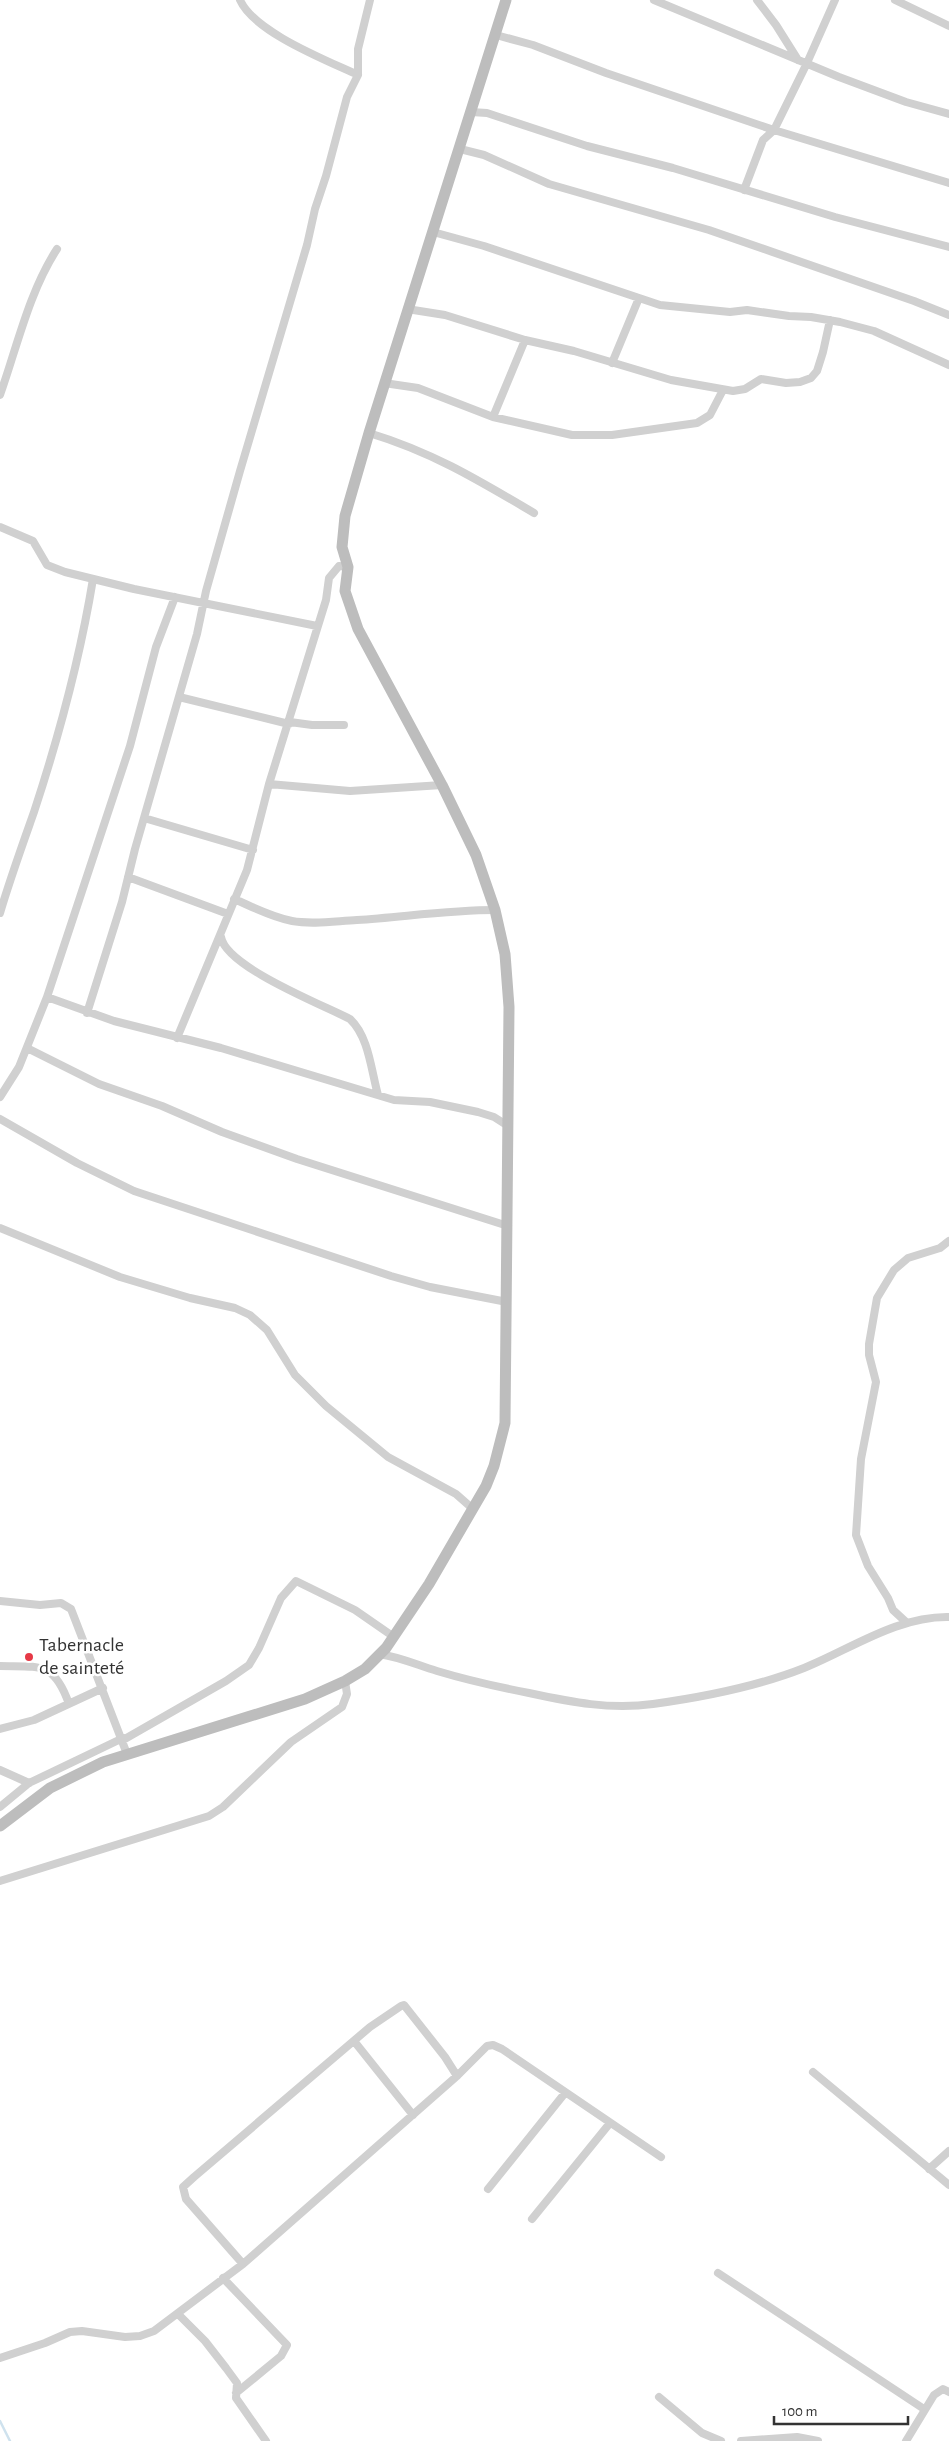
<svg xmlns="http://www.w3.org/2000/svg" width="949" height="2441" font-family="'Alegreya Sans',sans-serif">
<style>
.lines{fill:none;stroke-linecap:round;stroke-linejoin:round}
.stream{stroke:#cfe2ee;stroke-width:2.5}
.minor{stroke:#d0d0d0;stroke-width:8}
.secondary{stroke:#bdbdbd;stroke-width:11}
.poi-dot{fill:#e63946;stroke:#fff;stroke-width:2}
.labels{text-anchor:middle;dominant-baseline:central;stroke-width:5;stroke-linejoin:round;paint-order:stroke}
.poi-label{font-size:20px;fill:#333;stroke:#fff;text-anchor:start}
</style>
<rect width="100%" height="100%" fill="#fff"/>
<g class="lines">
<path class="stream" d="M0 2421 10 2441"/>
<path class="minor" d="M240 0C254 32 326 60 358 75
M654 0 839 77 906 102 949 114
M757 0 776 25 798 60
M895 0 949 26
M496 35 533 45 606 73 774 130 949 183
M471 112 487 113 587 146 673 168 835 217 949 247
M460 149 484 155 549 184 709 230 914 301 949 315
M744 190 763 140 774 130 807 63 835 0
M433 232 484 246 660 305 730 312 747 310 789 316 811 317 840 322 874 331 949 365
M407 309 445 315 525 340 574 351 671 380 733 391 745 389 761 379 786 383 800 382 811 378 817 371 823 352 830 320
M612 363 639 298
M384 383 418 388 493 417 572 435H612L697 423 710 415 723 390
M0 395C17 347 29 292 57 249
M493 417 525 340
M369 433C432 452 478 480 534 513
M0 527 33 541 47 565 65 572 134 589 317 626
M179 697 289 724 290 722 312 725H344
M269 784 350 791 442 785
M144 818 253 850
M128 877 228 914
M234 899C253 907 271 917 292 921 313 925 336 921 357 920 403 917 449 910 495 910
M0 913C10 879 22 846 34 812 59 736 80 658 93 579
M221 937C226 967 323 1005 350 1019 369 1037 371 1070 378 1095
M47 997 114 1021 221 1048 394 1100 430 1102 478 1112 494 1117 508 1126
M87 1013 122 902 135 849 197 634 206 591 240 471 307 245 315 209 326 176 347 97 358 75V49L370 0
M177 1038 247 870 269 784 326 600 329 578 339 566 348 567
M27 1048 99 1084 162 1106 222 1132 297 1159 508 1226
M0 1097 19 1067 47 997 130 746 156 647 175 597
M0 1119 77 1163 134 1191 391 1276 430 1287 507 1302
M0 1228 120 1277 190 1298 235 1308 250 1315 267 1330 295 1375 326 1406 388 1457 456 1494 473 1509
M0 1601 40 1605 61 1603 71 1609 127 1754
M906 1622 893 1610 888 1598 868 1566 856 1535 861 1459 876 1382 869 1355V1344L877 1298 894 1270 908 1258 940 1248 949 1241
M379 1654C400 1657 417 1665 437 1671 467 1680 498 1687 529 1693 571 1702 610 1710 653 1704 704 1697 756 1687 804 1668 851 1649 897 1616 949 1617
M0 1666C39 1667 54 1661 69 1704
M0 1729 34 1720 103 1688
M123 1740 226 1681 249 1665 259 1648 281 1598 296 1581 355 1610 394 1637
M0 1770 29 1783
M0 1807 29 1783 123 1738
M0 1881 209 1816 223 1807 291 1742 342 1707 347 1694 345 1681
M354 2041 413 2115
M813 2072 949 2185
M929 2169 949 2151
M488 2189 565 2093
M532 2219 610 2123
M243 2264 186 2199 183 2187 194 2177 370 2027 401 2006 404 2005 445 2057 457 2076
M718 2273 924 2409
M223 2278 287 2345 281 2356 236 2393
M178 2314 205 2341 226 2368 237 2383 236 2398 266 2441
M0 2358 45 2343 70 2332 82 2331 125 2337 140 2336 154 2331 243 2264 457 2076 487 2046 493 2045 502 2049 661 2157
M659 2397 702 2433 721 2441
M741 2441 797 2437 818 2441
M906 2441 934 2395 943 2389 949 2392"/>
<path class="secondary" d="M0 1826 50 1788 103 1762 305 1699 345 1681 365 1669 386 1648 429 1584 486 1486 494 1466 505 1423 509 1007 505 954 495 910 476 855 442 785 358 629 345 591 348 567 342 547 345 516 369 433 506 0"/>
</g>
<circle class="poi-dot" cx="29" cy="1657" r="5"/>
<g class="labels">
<g class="poi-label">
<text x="39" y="1645">Tabernacle<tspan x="39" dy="23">de sainteté</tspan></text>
</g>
</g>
<path d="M774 2416v8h134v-8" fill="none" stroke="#333333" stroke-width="2.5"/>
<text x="782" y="2416" font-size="15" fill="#333333" stroke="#ffffff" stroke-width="4" paint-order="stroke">100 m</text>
</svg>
